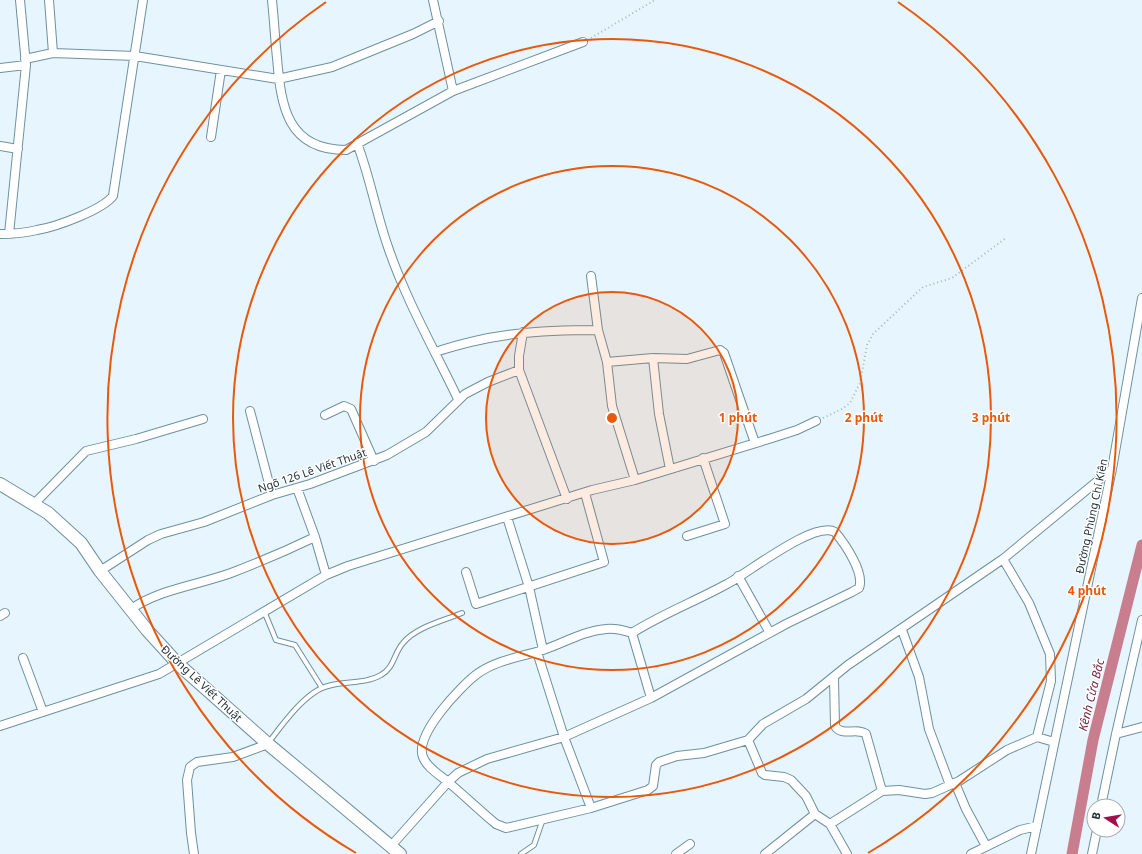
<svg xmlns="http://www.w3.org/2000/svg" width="1142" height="854" font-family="'Noto Sans',sans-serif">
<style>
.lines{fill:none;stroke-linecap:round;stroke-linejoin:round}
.canal{stroke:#c97e8f;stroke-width:11}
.lane-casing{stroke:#6d90a3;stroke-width:6}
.street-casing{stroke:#6d90a3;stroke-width:10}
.secondary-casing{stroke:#6d90a3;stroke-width:14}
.path{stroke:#a8b7bf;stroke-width:2;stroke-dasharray:1 3;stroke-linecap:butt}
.lane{stroke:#fff;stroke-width:4}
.street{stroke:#fff;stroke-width:8}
.secondary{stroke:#fff;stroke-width:12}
.ring{fill:none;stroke:#e8590c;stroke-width:2}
.labels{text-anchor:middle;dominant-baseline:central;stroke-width:3;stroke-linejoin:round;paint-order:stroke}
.street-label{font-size:11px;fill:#1e2d34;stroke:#fff}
.water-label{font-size:12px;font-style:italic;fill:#781f3d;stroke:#fff}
.centre{fill:#e8590c;stroke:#fff;stroke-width:2}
.ring-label{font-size:12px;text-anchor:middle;font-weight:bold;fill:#e8590c;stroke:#fff;stroke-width:3;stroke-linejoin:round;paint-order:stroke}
</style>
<rect width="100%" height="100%" fill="#e7f6fe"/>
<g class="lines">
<path class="canal" d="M1072 854 1093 740 1142 545"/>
<defs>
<path id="lane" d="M264 611 276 640 295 645 322 688
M269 742C282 725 306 691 328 686 345 681 366 684 381 675 394 668 394 653 403 643 416 627 443 621 462 613
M521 854 534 845 543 819"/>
<path id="street" d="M49 0 53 53
M272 0C274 19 275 39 277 58 281 106 287 150 346 150L453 91 583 42
M433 0 453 91
M25 59 53 53 135 56 278 79 332 67 413 34 439 21
M0 68 26 65
M211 137 221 70
M357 143C370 177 376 213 388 247 406 300 434 349 458 399
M0 146 18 149
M0 234C12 234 25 233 37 230 56 227 102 210 113 196L143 0
M9 234 26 65 20 0
M591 276 598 330 607 362 612 406 635 480
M523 332 519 356V370L567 499
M435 352C493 333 538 330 598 330
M653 358 659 414 670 469
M607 362 653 358 687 359 720 350 724 353 755 443
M250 411 272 495
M325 415 344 406 351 409 374 461
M297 488 315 537 326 575
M34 504 86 451 136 439 203 419
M507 517 529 587 543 650
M687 536 725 524 703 458
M1003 559 1029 603 1050 654 1051 681 1037 737
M100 571 148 540 161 534 204 522 272 495 310 484 387 455 426 432 465 394 488 382 519 370
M466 572 476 604 604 562 585 493
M738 576 770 633
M131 609C160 589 198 585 231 573 260 562 288 550 315 537
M0 616 5 613
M902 630 919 677 929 729 950 785
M632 633C623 630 615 628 606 629 583 631 564 643 543 650 521 657 496 660 477 674 461 686 414 735 423 757 427 768 440 775 448 782 465 796 480 811 496 824L506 828 591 808 648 790 653 786 656 765 659 762 677 756 704 753 748 740
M632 633 651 698
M537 652 564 737 591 808
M23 658 43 712
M834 678 835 726C842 737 857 727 866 734L882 791
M0 726 159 674 326 575 348 566 592 490 635 480 772 438 797 430 816 421
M1116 734 1142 727
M955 783 966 809 986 846
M1101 806 1116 734 1142 620
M830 824 882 791 899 790 925 794 932 793 959 781 1007 750 1037 737 1054 742
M391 846 448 782 458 773 487 759 564 737 651 698 786 624 852 592 859 588C865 573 845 544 835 532 814 520 747 574 727 584 696 601 662 614 632 633
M194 854 191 833 187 780 190 767 197 762 233 757 268 744
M676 854 690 844
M765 854 815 814
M847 854 830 824 815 814 806 796 791 780 784 777 765 775 762 773 748 740 763 724 806 699 848 665 1003 559 1112 469
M971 854 1020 830 1037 826
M1031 854 1112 469 1142 298
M1092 854 1097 830"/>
<path id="secondary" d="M0 484 48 513 81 543 100 571 147 630 178 664 268 744 400 854"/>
</defs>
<use href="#lane" class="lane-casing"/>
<use href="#street" class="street-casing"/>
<use href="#secondary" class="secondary-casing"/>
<path class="path" d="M591 38 655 0
M823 418 842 409 850 403 860 383 867 345 873 334 923 287 952 278 1006 238"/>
<use href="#lane" class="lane"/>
<use href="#street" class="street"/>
<use href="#secondary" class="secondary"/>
</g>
<circle cx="612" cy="418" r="126" fill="#e8590c" fill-opacity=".12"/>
<g class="ring">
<circle cx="612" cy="418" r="126"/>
<circle cx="612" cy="418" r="252"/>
<circle cx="612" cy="418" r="379"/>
<path d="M356 853A505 505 0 0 1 326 2M898 2A505 505 0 0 1 868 853"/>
</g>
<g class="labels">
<g class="street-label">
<text transform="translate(312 470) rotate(-19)">Ngõ 126 Lê Viết Thuật</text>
<text transform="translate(1091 516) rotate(-78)">Đường Phùng Chí Kiên</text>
<text transform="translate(202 683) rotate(43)">Đường Lê Viết Thuật</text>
</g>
<g class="water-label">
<text transform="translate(1091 695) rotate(-76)">Kênh Cửa Bắc</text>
</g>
</g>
<circle cx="612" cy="418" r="6" class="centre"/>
<g class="ring-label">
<text x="738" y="422">1 phút</text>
<text x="864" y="422">2 phút</text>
<text x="991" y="422">3 phút</text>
<text x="1087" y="595">4 phút</text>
</g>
<g transform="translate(1106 818) rotate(282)"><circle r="19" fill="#ffffff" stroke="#a5abae"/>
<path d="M0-3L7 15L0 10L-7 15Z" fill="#a30d4c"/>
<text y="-6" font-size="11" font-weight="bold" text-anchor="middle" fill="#1e2d34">B</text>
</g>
</svg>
